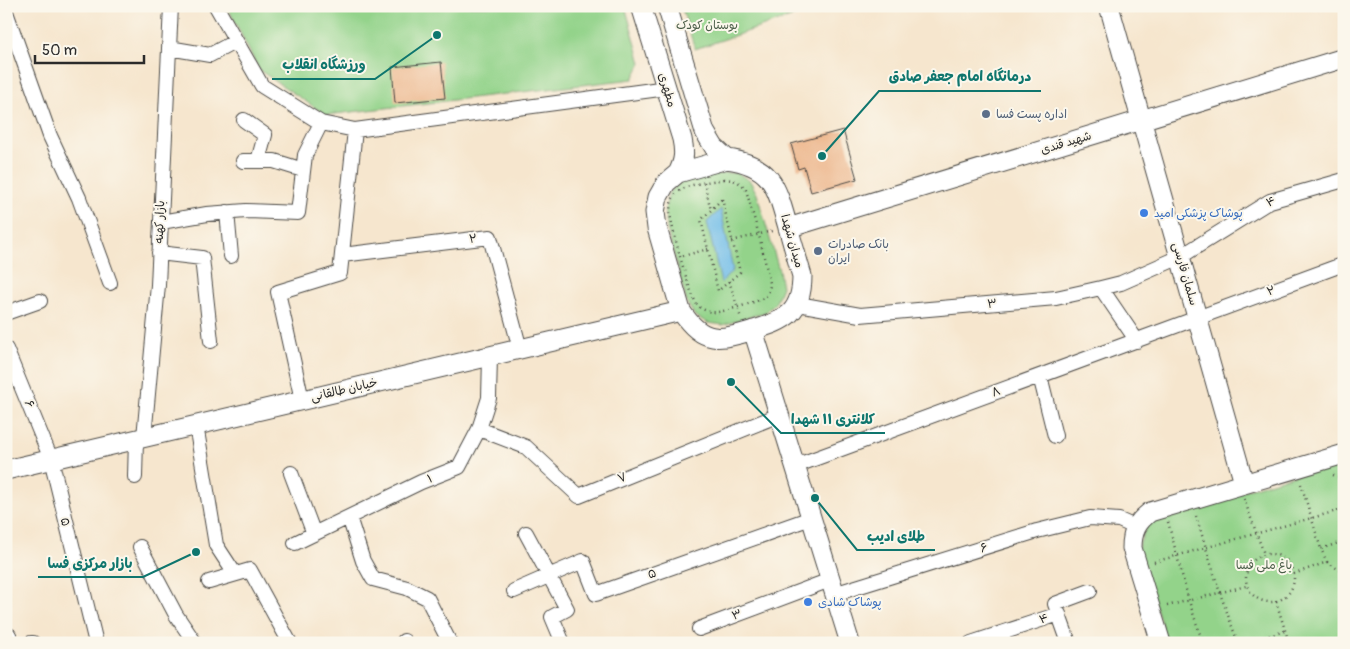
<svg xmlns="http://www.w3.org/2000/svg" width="1350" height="649" font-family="Pangolin,'Playpen Sans Arabic',sans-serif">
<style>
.green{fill:#93d38a;stroke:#5f7f5a}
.water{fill:#6ebce8;stroke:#4c748a}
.building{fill:#ecb286}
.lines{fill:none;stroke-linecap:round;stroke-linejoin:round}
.street-casing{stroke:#494743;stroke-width:16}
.secondary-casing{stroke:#494743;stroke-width:21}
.path{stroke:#494743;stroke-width:2.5;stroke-dasharray:1 4;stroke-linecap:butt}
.street{stroke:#fff;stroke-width:14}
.secondary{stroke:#fff;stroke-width:19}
.service-dot{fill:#5c6f8a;stroke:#fbf7ec;stroke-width:2}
.shop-dot{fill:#3f7fe0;stroke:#fbf7ec;stroke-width:2}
.labels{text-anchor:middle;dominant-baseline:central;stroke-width:4;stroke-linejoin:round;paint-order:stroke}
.park-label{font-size:12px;fill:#4a5d48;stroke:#fbf7ec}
.street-label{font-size:12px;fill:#2b2b2b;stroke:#fbf7ec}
.service-label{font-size:12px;fill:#4e5e75;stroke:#fbf7ec;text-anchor:start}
.shop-label{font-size:12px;fill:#366cbe;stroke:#fbf7ec;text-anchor:start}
.leader{fill:none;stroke:#0f766e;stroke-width:2}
.callout-dot{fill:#0f766e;stroke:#fbf7ec;stroke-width:2}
.callout-label{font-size:14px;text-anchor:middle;font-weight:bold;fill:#0f766e;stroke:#fbf7ec;stroke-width:4;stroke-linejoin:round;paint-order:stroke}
</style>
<rect width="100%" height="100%" fill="#fbf7ec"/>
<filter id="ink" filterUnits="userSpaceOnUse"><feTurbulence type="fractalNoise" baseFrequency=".02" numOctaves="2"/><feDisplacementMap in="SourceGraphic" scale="10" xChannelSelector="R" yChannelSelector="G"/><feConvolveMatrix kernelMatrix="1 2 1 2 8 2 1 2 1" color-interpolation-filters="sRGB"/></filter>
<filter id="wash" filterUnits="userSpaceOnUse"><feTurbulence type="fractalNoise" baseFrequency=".0096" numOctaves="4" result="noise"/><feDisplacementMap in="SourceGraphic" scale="20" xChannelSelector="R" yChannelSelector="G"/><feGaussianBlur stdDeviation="1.12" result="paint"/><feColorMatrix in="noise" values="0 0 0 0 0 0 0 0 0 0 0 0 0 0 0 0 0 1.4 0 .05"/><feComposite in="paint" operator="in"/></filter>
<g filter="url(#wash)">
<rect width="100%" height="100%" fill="#f6e6ce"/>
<path class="green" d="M227 6H625L641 63 633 79 326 115 259 70Z
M681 6H824L695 49Z
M726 173H737L750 181 757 194 779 270 782 287 776 302 766 312 723 325 708 323 695 316 687 303 667 229 665 209 669 192 681 182Z
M1344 460V643H1167L1138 548 1149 519Z"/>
<path class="water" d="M721 209 733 270 721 283 707 222Z"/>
<g id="blocks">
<path class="building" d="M441 62 445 98 395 103 392 67Z
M843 130 857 179 811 192 804 167 798 169 791 144Z"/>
</g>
</g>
<g filter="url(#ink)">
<use href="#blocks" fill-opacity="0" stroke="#494743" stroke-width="1"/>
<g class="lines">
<defs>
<path id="street" d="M216 6 262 86 321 123 355 130 667 88
M6 12 50 136 79 198 110 283
M169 48 210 55 236 41
M244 120 265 135 258 161
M243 161H274L303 170
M227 212 231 256
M161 222 207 214 246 211 298 213 305 155 321 123
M159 253 202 258 211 341
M342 255 490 237 520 349
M1101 288 1137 341
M798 304 860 315 1056 298 1101 288 1121 283 1180 257 1270 201 1344 180
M6 313 40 301
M6 349 51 459 96 643
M1040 376 1055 436
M302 400 278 292 340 273 355 130
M196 425 216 545 235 574
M479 429 526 447 579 496 779 415
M144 437 158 285 171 6
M795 466 1344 264
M291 473 314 534
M135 477 136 439
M349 517 363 561 373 579 407 588 427 598 450 643
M526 533 567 609 552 617 563 643
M295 543 421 482 459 467 479 429 489 398 490 356
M140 547 176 615 195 643
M209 582 250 570 290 643
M514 591 583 561 596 594 811 518
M834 594 1037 531 1090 518 1119 520 1135 527
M699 629 830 580
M6 636 9 635 12 643
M404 641 405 643
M31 643H33
M971 643 1059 614
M1069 643 1055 604 1090 591"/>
<path id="secondary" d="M641 6 682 139C685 153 684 161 678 173
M667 6 705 132 714 147 727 159
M1109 6 1244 483
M727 159C771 165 776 185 787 224 792 241 797 259 802 276 802 313 786 320 754 330 720 340 703 345 681 311L657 228 655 212 658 197 666 183 678 173Z
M788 228 1344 58
M753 330 850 643
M6 470 681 311
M1161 643 1132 548C1132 531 1137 522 1150 512L1344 454"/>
</defs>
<use href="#street" class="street-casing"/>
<use href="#secondary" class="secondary-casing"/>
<path class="path" d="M724 179C734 180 740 181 746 190L759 235 770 283C770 288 769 293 765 297 760 301 724 312 717 312 712 313 703 310 699 307 690 299 671 226 670 212 670 205 672 198 676 194 686 183 710 182 724 179Z
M704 182 711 210
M722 199 740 272 718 291 701 220Z
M732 241 772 231
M683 256 708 249
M729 281 741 318
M1333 475 1344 479
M1301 484 1321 549
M1244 499 1264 554
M1196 516 1220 593 1238 643
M1168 522 1189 601 1203 643
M1246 578a24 24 0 1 1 48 0a24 24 0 1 1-48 0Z
M1154 562 1344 509
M1327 562 1344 573
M1294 574 1327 562 1321 549 1344 541
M1276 601 1289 643
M1167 606 1246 586
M1245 643 1285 631
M1340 643 1344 638"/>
<use href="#street" class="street"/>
<use href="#secondary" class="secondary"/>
</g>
</g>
<g class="service-dot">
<circle cx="986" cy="114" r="5"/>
<circle cx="818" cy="251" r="5"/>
</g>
<g class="shop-dot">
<circle cx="1144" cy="213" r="5"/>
<circle cx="808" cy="602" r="5"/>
</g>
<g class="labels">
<g class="park-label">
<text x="707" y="25">بوستان کودک</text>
<text x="1264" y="565">باغ ملی فسا</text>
</g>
<g class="street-label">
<text transform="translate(667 90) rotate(73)">مطهری</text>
<text transform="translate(1066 143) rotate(-17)">شهید قندی</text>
<text transform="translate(1271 202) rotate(-23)">۴</text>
<text transform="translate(160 222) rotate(-88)">بازار کهنه</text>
<text transform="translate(473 239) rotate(-7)">۲</text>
<text transform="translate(792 241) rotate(74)">میدان شهدا</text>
<text transform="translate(1185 274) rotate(74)">سلمان فارسی</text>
<text transform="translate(1271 291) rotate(-20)">۲</text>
<text transform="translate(992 304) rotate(-5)">۳</text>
<text transform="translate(344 390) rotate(-13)">خیابان طالقانی</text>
<text transform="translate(996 392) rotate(-20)">۸</text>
<text transform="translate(29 404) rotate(68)">۶</text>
<text transform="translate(622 478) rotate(-22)">۷</text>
<text transform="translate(430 479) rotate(-22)">۱</text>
<text transform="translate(65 522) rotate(76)">۵</text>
<text transform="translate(984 548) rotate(-17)">۶</text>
<text transform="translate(652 574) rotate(-19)">۵</text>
<text transform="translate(737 615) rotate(-20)">۳</text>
<text transform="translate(1044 619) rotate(-18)">۴</text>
</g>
<g class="service-label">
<text x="996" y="114">اداره پست فسا</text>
<text x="828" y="244">بانک صادرات<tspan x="828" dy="14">ایران</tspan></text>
</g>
<g class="shop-label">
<text x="1154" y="213">پوشاک پزشکی امید</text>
<text x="818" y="602">پوشاک شادی</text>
</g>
</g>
<path class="leader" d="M437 35L375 79H272M822 156L879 91H1041M731 382L781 433H885M815 498L857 550H935M196 552L143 577H38"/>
<g class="callout-dot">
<circle cx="437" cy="35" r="5"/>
<circle cx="822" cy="156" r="5"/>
<circle cx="731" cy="382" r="5"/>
<circle cx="815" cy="498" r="5"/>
<circle cx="196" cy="552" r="5"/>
</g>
<g class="callout-label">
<text x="324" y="69">ورزشگاه انقلاب</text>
<text x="960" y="81">درمانگاه امام جعفر صادق</text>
<text x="833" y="424">کلانتری ۱۱ شهدا</text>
<text x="896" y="541">طلای ادیب</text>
<text x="90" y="568">بازار مرکزی فسا</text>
</g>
<rect width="1350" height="649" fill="none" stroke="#fbf7ec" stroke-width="25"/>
<path d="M35 55v8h109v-8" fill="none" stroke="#2b2b2b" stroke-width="2.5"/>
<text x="42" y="55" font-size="15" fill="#2b2b2b" stroke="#fbf7ec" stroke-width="4" paint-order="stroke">50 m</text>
</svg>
